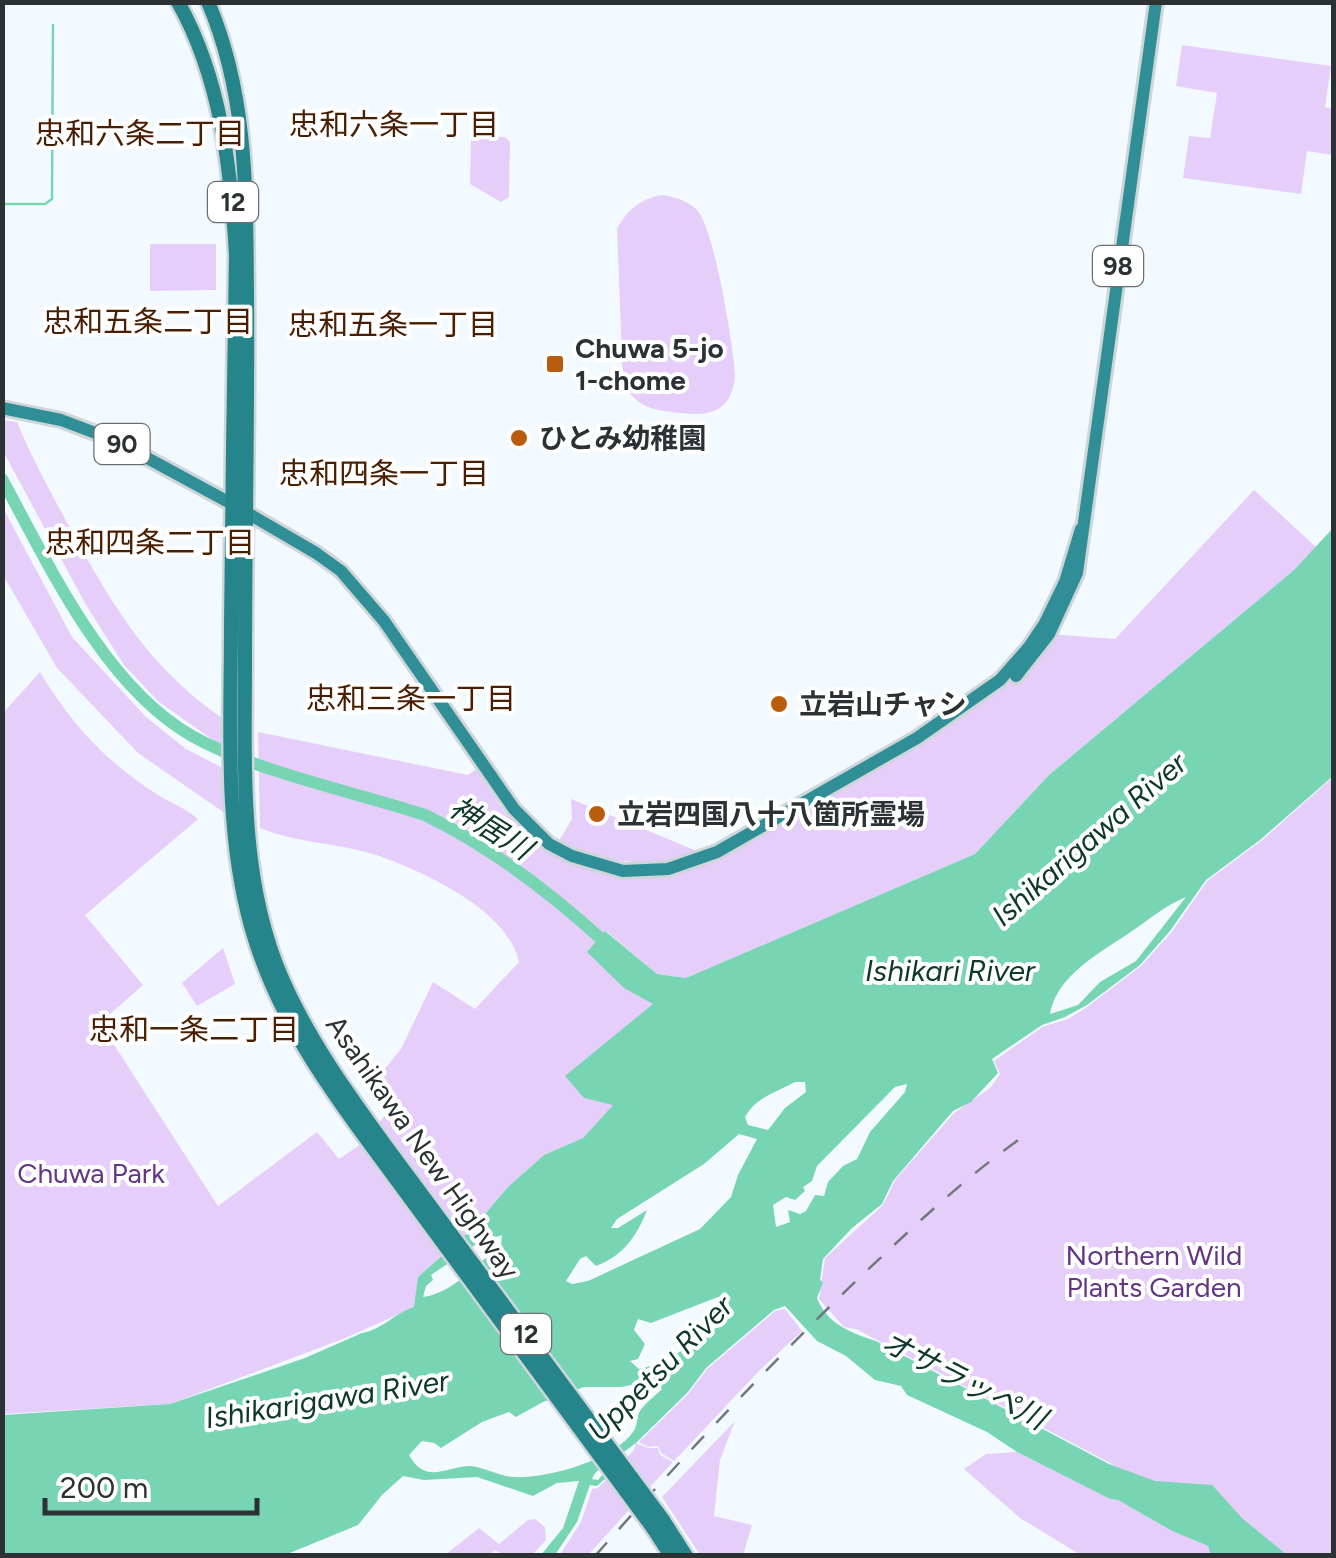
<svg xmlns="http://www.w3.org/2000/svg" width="1336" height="1558" font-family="Figtree,'Noto Sans JP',sans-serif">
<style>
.green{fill:#e5cffa}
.water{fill:#78d5b3;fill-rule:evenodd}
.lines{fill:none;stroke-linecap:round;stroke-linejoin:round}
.stream{stroke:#78d5b3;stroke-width:2.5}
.river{stroke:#78d5b3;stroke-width:12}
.primary-casing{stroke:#cfd6da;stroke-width:18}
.trunk-casing{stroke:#cfd6da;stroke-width:19}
.primary{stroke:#2f8e96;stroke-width:12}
.trunk{stroke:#26848b;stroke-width:14}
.rail{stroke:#71777a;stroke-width:2.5;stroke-dasharray:18 18;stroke-linecap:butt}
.trunk-bridge-casing{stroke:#cfd6da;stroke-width:19;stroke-linecap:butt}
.trunk-bridge{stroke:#26848b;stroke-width:14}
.poi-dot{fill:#ba5c0d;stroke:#fff;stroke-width:4}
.labels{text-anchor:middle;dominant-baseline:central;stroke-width:8;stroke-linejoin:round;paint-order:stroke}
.shield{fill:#fff;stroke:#6b6f71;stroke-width:2.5}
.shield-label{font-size:25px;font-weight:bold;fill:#2c3134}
.poi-label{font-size:28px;font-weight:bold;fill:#2c3134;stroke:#fff;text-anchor:start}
.street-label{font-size:28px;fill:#2c3134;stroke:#fff}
.park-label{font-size:28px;fill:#623585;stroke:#fff}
.neighbourhood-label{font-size:30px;fill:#4a1e00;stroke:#fff}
.water-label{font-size:30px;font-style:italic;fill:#0d382b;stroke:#fff}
</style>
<rect width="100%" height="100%" fill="#f3faff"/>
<path class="green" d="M1182 45 1331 66 1325 107 1333 109V155L1307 151 1301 194 1183 178 1189 136 1210 138 1217 93 1176 86Z
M471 137H505L510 142 509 197 501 202 470 184Z
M662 195C674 197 687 200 697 210 714 227 734 348 735 376 735 383 732 392 729 398 716 419 693 414 672 412 649 410 634 404 623 382L617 229C627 210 640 199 662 195Z
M150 244H216V290L150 291Z
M3 420 17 422C34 463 55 500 76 539 117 613 153 671 225 720L223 747 159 702 124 665 86 605 3 451Z
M1254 490 1316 547 1294 570 1049 775 975 854 686 978 657 974 606 931 624 988 654 1004 614 1104 583 1138 544 1155 508 1187 473 1228 418 1277 415 1307 343 1339 170 1404 3 1414 2 714 40 672C72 725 105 761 158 795 171 803 187 809 198 819L85 915 143 985 100 1023 218 1206 317 1132 339 1159 361 1144 388 1112 379 1076 401 1049 433 982 475 1009 519 962C508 911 428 874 382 857 343 843 299 844 260 828L258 732 468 775 476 769 506 814 549 844 623 871 695 862 972 710 1015 678 1049 634 1115 639Z
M2 506 72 637 146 717 186 749 223 768 226 814 138 753 57 668 3 575Z
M1333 777V1555H1264L1110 1463 856 1329 844 1327 819 1299 825 1258 883 1205 895 1180 954 1113 990 1088 1000 1074 994 1061 1042 1027 1068 1019 1087 1007 1141 966 1171 933 1207 881 1262 840Z
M571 799 697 851C652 871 602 862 559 841L572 819Z
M223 948 235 984 197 1006 182 983Z
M785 1309 802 1331 759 1371 674 1461 661 1453 658 1446 648 1447 639 1442 689 1393 707 1369 775 1311Z
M735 1421 720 1460 714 1516 752 1525 743 1555H700L662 1497Z
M636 1443 648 1448H658L660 1455 673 1462 588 1555 559 1556 581 1522 592 1489 598 1488 634 1450Z
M1017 1452 1110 1499 1118 1500 1172 1531 1208 1546 1213 1555H1081L1020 1518 964 1469 986 1454Z
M535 1519 545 1527 546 1540 532 1555H504L495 1550 488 1555H445L479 1528 499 1544 528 1520Z"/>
<path class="water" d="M1333 528V776L1260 840 1206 880 1170 931 1140 965 1087 1005 1065 1017 1042 1025 992 1059 998 1073 971 1102 953 1111 893 1181 882 1204 852 1228 823 1259 820 1280 823 1282 817 1298C827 1324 851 1333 876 1341L1109 1464 1155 1481 1212 1485 1243 1519 1287 1555H1211L1208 1546 1172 1531 1118 1500 1110 1499 1017 1452 987 1432 907 1395 901 1386 875 1380 846 1356 817 1341 785 1306 774 1310 706 1368 688 1392 636 1443 595 1473 592 1479 598 1480 604 1473 606 1478 597 1486 590 1485 577 1522 555 1555H541L563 1528 579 1481 557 1483 533 1496 477 1477 424 1480 403 1476 382 1495 358 1525 285 1555 3 1556V1415L170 1404 305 1358 362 1333C382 1330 395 1313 414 1307L418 1277 473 1228 508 1187 544 1155 583 1138 613 1105 584 1098 565 1076 653 1004 624 988 587 952 605 931 657 974 686 978 975 854 1049 775 1294 570ZM1186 897 1136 961 1100 982 1078 1005 1050 1014C1057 974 1102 952 1132 931 1150 919 1166 905 1186 897ZM795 1082H805L806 1092 785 1108 768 1130 748 1125 745 1117C756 1097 777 1092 795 1082ZM907 1084 905 1092 870 1132 857 1159 843 1166 828 1182 824 1196 815 1195 806 1211 800 1214 788 1210 790 1222 776 1227 773 1205 786 1197 795 1200 805 1191 803 1187 812 1181 817 1166 895 1087ZM739 1134 757 1139 738 1175 731 1197 700 1229 588 1281 572 1284 566 1281 580 1259 586 1256 596 1266C623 1256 637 1236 647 1210L618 1228H611L617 1219 704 1164ZM502 1235 501 1245C477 1263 454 1293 423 1297L426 1286 433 1280 431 1275 478 1243ZM718 1297 727 1298 729 1305 713 1332 659 1364 639 1369 630 1361 638 1359 645 1344 634 1330 638 1319 651 1323ZM652 1381 662 1389C655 1396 645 1403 640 1411 636 1417 638 1426 633 1432 614 1460 546 1479 514 1477 501 1477 479 1465 469 1466 445 1467 426 1485 409 1455L422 1441 434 1443 441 1448 482 1422 509 1412 516 1417 543 1402 584 1387H621Z"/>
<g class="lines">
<path class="stream" d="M2 204H45L52 199 53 25"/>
<path class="river" d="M2 479C49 565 104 686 192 736 259 773 352 791 425 815 493 848 555 896 610 947"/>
<defs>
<path id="primary" d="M2 408 61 420 114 440 232 504 316 553 341 571 384 621 514 809 549 844 572 856 623 871 668 869 717 852 917 738 1000 680 1029 647 1045 623 1065 582 1081 529
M1016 676 1049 634 1077 573 1156 2"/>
<path id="trunk" d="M178 2C221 78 231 170 236 255 234 378 232 502 231 625 231 725 224 829 251 926 275 1013 326 1085 379 1156
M208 2C248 95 246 194 247 292 248 416 245 539 245 663 245 767 239 878 281 976 308 1039 348 1094 388 1149
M663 1520 686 1556
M653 1528 671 1556"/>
</defs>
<use href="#primary" class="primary-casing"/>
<use href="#trunk" class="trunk-casing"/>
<use href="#primary" class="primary"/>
<use href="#trunk" class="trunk"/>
<path class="rail" d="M595 1556C680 1460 767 1367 859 1278 911 1229 962 1180 1021 1138"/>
<defs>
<path id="trunk-bridge" d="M388 1149 663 1520
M379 1156 653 1528"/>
</defs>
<use href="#trunk-bridge" class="trunk-bridge-casing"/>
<use href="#trunk-bridge" class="trunk-bridge"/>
</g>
<g class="poi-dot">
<rect x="545" y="354" width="20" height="20" rx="5"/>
<circle cx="519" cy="438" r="10"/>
<circle cx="779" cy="704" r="10"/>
<circle cx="597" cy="814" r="10"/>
</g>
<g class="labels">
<g class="shield">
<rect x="208" y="182" width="50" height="40" rx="8"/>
<rect x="1093" y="246" width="50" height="40" rx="8"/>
<rect x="94.5" y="424" width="55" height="40" rx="8"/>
<rect x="501" y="1314" width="50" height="40" rx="8"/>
</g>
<g class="shield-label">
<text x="233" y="202">12</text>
<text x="1118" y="266">98</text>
<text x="122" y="444">90</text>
<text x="526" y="1334">12</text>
</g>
<g class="poi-label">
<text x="575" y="348">Chuwa 5-jo<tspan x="575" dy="32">1-chome</tspan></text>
<text x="539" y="438">ひとみ幼稚園</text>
<text x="799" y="704">立岩山チャシ</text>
<text x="617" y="814">立岩四国八十八箇所霊場</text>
</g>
<g class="street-label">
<text transform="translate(423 1147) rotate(55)">Asahikawa New Highway</text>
</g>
<g class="park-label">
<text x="91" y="1173">Chuwa Park</text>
<text x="1154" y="1255">Northern Wild<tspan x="1154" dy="32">Plants Garden</tspan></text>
</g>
<g class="neighbourhood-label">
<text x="394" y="124">忠和六条一丁目</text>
<text x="140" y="133">忠和六条二丁目</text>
<text x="148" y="321">忠和五条二丁目</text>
<text x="393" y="324">忠和五条一丁目</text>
<text x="384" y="473">忠和四条一丁目</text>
<text x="150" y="542">忠和四条二丁目</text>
<text x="411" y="698">忠和三条一丁目</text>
<text x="194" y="1029">忠和一条二丁目</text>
</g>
<g class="water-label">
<text transform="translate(491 828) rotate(32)">神居川</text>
<text transform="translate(1089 839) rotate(-41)">Ishikarigawa River</text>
<text x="950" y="970">Ishikari River</text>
<text transform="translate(660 1368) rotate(-45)">Uppetsu River</text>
<text transform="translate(964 1380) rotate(27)">オサラッペ川</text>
<text transform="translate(327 1399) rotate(-9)">Ishikarigawa River</text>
</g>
</g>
<rect width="1336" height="1558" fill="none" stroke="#2c3134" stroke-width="10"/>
<path d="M45 1498v15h212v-15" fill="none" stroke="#2c3134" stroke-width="5"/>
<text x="60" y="1498" font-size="30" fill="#2c3134" stroke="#ffffff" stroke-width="8" paint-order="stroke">200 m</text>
</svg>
